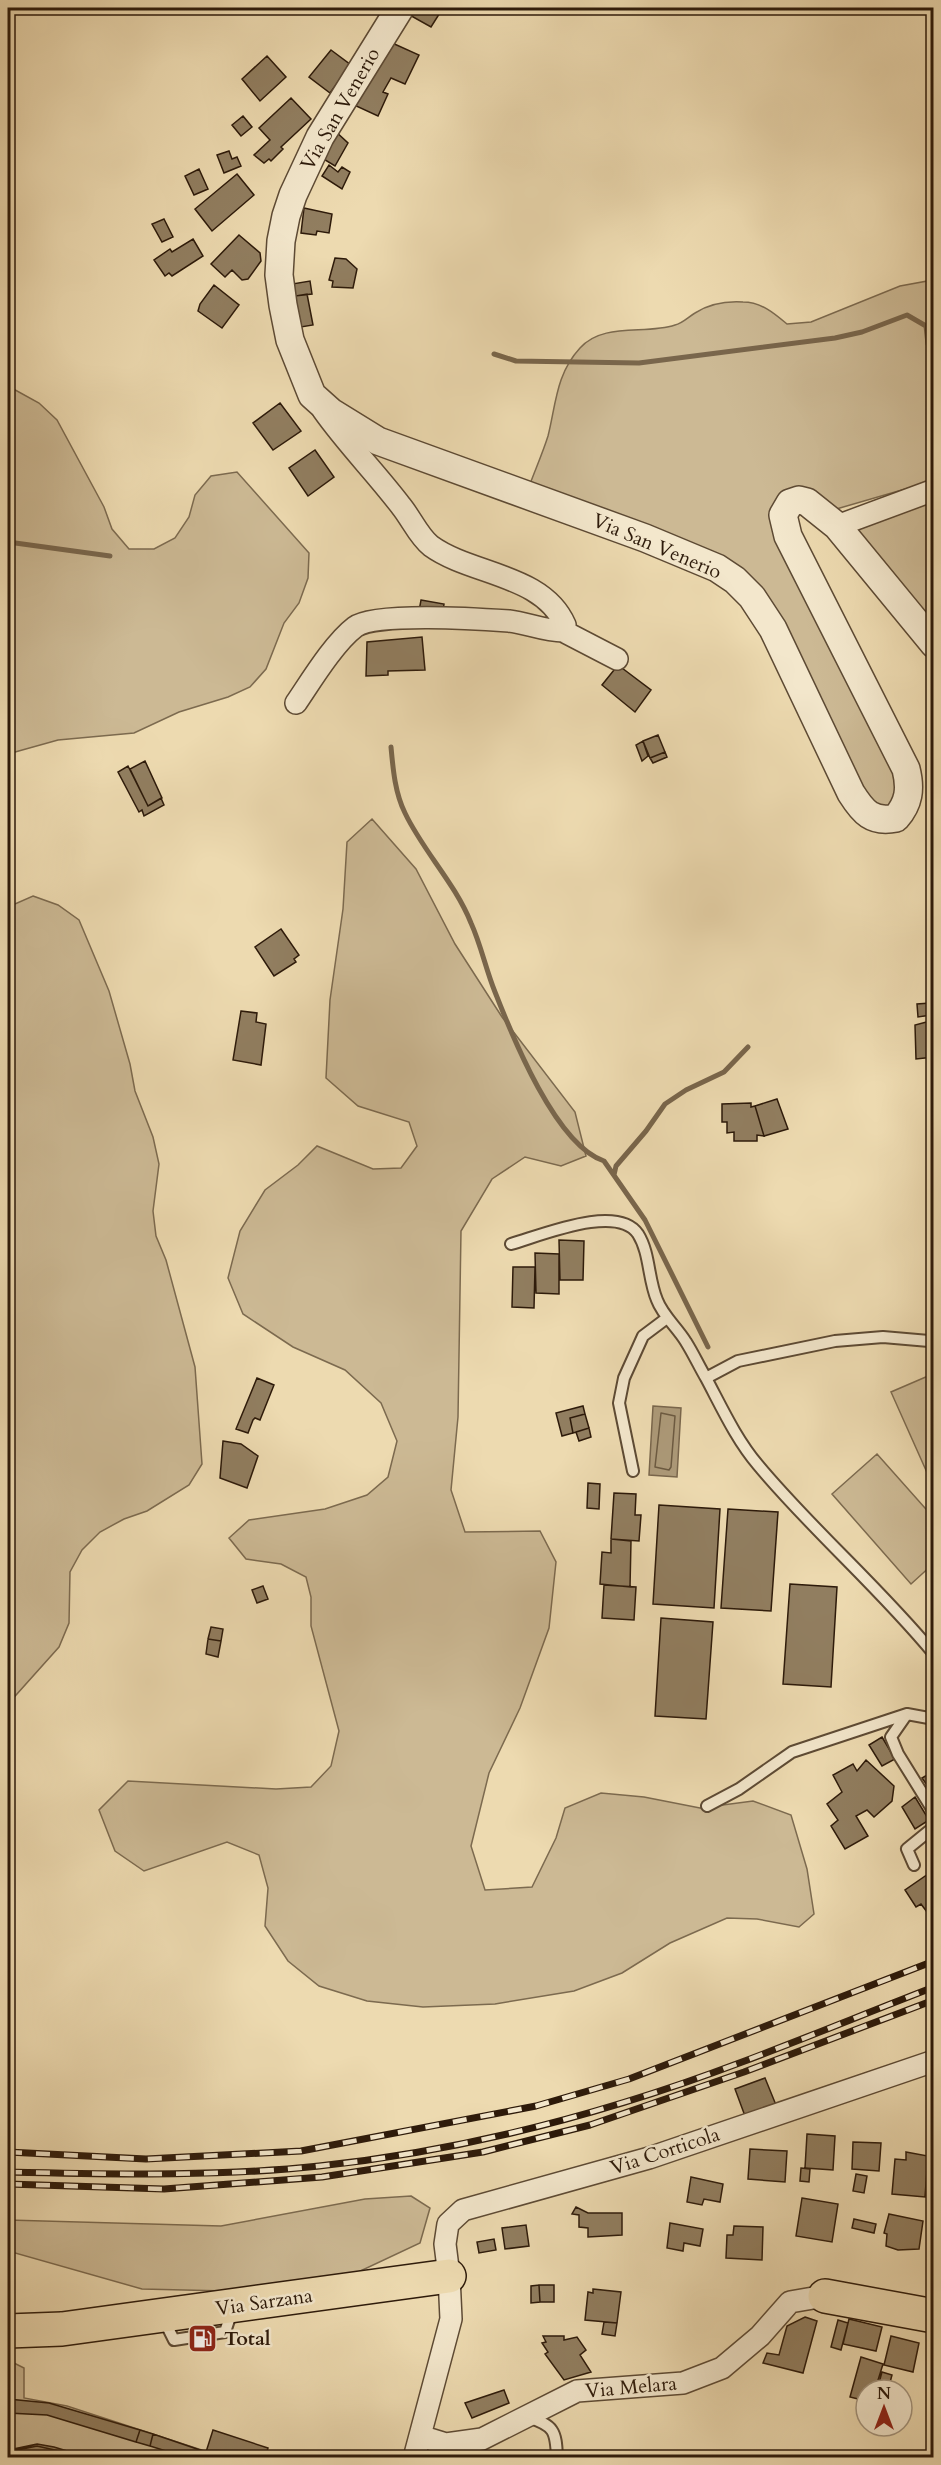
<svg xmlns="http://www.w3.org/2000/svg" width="941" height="2465" font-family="Cardo,serif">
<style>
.green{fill:#ccb994;stroke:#7c6a4f;stroke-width:1.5}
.water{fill:#ac9978;stroke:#79664c;stroke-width:1.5}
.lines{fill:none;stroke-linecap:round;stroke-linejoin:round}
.shore{stroke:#6c5a41;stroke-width:1.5}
.stream{stroke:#79664c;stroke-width:5}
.building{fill:#917e60;stroke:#2d1a0a;stroke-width:1.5}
.service-casing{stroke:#5d4a34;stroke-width:14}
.minor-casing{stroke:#5d4a34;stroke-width:24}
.tertiary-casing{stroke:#5d4a34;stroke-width:30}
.primary-casing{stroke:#2d1a0a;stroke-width:36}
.service{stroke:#f3e7cc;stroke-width:10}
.minor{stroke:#f3e7cc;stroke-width:21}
.tertiary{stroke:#f3e7cc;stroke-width:27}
.primary{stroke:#eddab0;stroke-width:33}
.rail-casing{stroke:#2d1a0a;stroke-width:7}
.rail{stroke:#f3e7cc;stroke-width:4.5;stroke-dasharray:14;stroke-linecap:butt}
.labels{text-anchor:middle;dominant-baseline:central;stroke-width:5;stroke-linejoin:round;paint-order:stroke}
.street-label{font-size:20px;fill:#2d1a0a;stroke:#f3e7cc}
.poi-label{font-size:20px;font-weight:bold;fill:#2d1a0a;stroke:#f3e7cc;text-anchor:start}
</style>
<rect width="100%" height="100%" fill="#eddab0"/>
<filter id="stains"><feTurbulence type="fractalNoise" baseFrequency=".00333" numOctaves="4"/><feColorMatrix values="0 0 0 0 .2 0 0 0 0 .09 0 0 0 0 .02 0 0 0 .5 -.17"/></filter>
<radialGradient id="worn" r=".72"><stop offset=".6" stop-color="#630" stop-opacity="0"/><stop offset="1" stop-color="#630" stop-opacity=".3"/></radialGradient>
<path class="green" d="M933 280V481L833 510 784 495 897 772 894 805 874 808 760 591 530 484C536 468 543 452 548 436 556 404 556 374 580 348 603 322 645 335 675 325 683 323 688 317 695 313 709 304 727 301 743 302 761 302 774 313 787 324L811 322 900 286Z
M8 386 39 403 57 420 104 507 112 529 129 549H154L175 538 189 517 195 495 211 476 237 472 309 553 308 578 299 603 284 623 266 669 250 687 228 697 179 712 134 733 58 740 8 754Z
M933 500V628L854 531Z
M372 819 416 869 455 944 502 1017 575 1112 586 1156 561 1166 525 1157 492 1179 461 1231 458 1417 451 1490 465 1532 540 1531 556 1562 549 1628 520 1708 489 1773 471 1846 485 1890 532 1887 556 1838 565 1808 601 1793 644 1797 700 1808 753 1801 791 1815 807 1869 814 1914 799 1927 757 1919 727 1918 670 1943 622 1973 574 1991 495 2004 423 2007 367 2001 319 1986 288 1961 265 1926 268 1888 259 1855 227 1842 144 1871 115 1851 99 1810 128 1781 276 1789 311 1787 331 1766 339 1731 311 1626V1597L306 1577 281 1564 246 1559 229 1538 249 1520 325 1509 367 1495 388 1477 397 1441 381 1403 345 1370 293 1347 243 1314 228 1278 240 1231 265 1190 298 1165 317 1146 373 1169 401 1168 417 1146 409 1122 358 1106 326 1078 330 1000 343 909 347 842Z
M33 896 58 905 79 920 109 991 130 1064 135 1091 153 1137 159 1164 153 1211 156 1236 166 1260 195 1367 202 1464 189 1485 147 1511 124 1519 100 1532 82 1550 70 1572 69 1623 59 1647 8 1704V907Z
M928 1376 934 1388 933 1475 929 1477 891 1392Z
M877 1454 933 1517V1564L911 1584 832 1494Z
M411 2196 430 2208 420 2243 354 2274 226 2291 142 2289 8 2251V2220L221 2226 365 2199Z
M8 2360 24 2368V2398L67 2406 223 2457H8Z"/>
<path class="water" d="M653 1406 681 1408 677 1477 649 1475Z"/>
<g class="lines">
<path class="shore" d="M661 1413 675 1416 671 1467 669 1470 655 1467Z"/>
<path class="stream" d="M494 354 516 361 639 363 835 338 862 332 907 315 926 326 928 344 934 353
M8 542 110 556
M391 747C393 769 395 793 405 813 423 851 455 883 471 923 481 945 486 970 495 992 513 1038 556 1145 604 1161L645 1220 708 1347
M614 1175 616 1166 646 1131 665 1104 686 1090 724 1072 748 1047"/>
</g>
<path class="building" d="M410 8H443L431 27 406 13Z
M390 42 419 55 405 84 391 78 383 92 388 94 378 116 354 105Z
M331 50 351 65 330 93 309 77Z
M267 56 286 77 260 101 242 79Z
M291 98 311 119 281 147 283 149 271 161 269 159 264 163 254 155 270 140 259 128Z
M243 116 252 127 241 136 232 125Z
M334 130 348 143 335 166 317 155Z
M229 151 232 159 237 157 241 166 224 173 217 155Z
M329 165 338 172 342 167 350 172 342 189 322 176Z
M199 169 208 189 194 195 185 176Z
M237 174 254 195 212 231 195 209Z
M304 208 332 214 329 233 317 231 316 235 301 233Z
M164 219 173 237 162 242 152 224Z
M239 235 260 253 261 261 248 279 242 280 232 270 225 277 211 264Z
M193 239 203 256 172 276 169 273 165 276 154 260 170 249 172 252Z
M335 258 346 259 357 269 353 288 332 287 333 281 329 280Z
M310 281 312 294 295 296 292 284Z
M214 285 239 305 222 328 198 311 200 304Z
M307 294 313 325 301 327 295 296Z
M280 403 301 431 273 450 253 423Z
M315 450 334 477 308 496 289 468Z
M421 600 444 604 442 617 419 611Z
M422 637 425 670 388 671V675L366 676 367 642Z
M618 665 651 690 635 712 602 685Z
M658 735 665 752 650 758 643 741Z
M643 741 648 756 642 761 636 745Z
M665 752 667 757 653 763 650 758Z
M145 761 162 798 148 806 130 769Z
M128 766 148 806 161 798 164 805 144 816 142 810 139 812 118 772Z
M281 929 299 955 294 959 296 962 274 976 255 947Z
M930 1003 931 1015 918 1017 917 1004Z
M241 1011 257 1013 256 1022 266 1024 261 1065 233 1060Z
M934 1020V1057L916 1059 915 1025Z
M777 1099 788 1129 764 1136 755 1106Z
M751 1103V1107L755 1106 764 1136 757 1135V1141H734V1132L727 1133V1122H722V1104Z
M559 1240 584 1241 583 1280H560Z
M535 1253 559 1254V1294L536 1293Z
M513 1267H535L534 1308 512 1307Z
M257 1378 274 1385 260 1420 255 1418 253 1420 248 1433 236 1429Z
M583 1406 585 1414 570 1418 573 1433 562 1436 556 1413Z
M585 1414 589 1428 573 1433 570 1418Z
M589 1428 591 1437 579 1441 576 1432Z
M223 1441 241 1444 258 1456 247 1488 220 1478Z
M588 1483 600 1484 599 1509 587 1508Z
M614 1493 636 1494 635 1515H641L639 1541 611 1539Z
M659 1505 720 1509 714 1608 653 1604Z
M728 1509 778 1512 771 1611 721 1608Z
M611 1539 631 1541 630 1587 600 1584 602 1552 611 1553Z
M790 1584 837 1587 831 1687 783 1684Z
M604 1585 636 1587 634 1620 602 1618Z
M263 1586 268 1599 257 1603 252 1590Z
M661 1618 713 1622 706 1719 655 1716Z
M211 1627 223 1629 221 1641 208 1639Z
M208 1639 221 1641 218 1657 206 1654Z
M882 1737 895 1759 882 1766 869 1745Z
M866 1760 894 1786 892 1801 874 1817 867 1810 856 1816 868 1836 845 1849 831 1826 838 1820 827 1804 842 1792 833 1775 853 1764 857 1771Z
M934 1771V1792H932L922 1778Z
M915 1797 929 1820 915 1829 902 1807Z
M931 1872 934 1877V1908L927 1912 921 1904 916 1907 905 1890Z
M765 2078 776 2105 745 2116 735 2089Z
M807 2134 835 2136 833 2170 805 2168Z
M853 2142 881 2143 879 2171 852 2169Z
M750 2149 787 2151 785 2182 748 2179Z
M906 2152 928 2156 925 2197 892 2194 895 2159 906 2160Z
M801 2168 810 2169 809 2182 800 2181Z
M856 2174 867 2176 864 2193 853 2191Z
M691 2177 723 2184 720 2202 704 2199 702 2205 687 2202Z
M927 2182H934V2198L926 2197Z
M802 2198 838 2204 832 2242 796 2236Z
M576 2207 588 2213H622V2235L588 2237V2228L579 2227V2215L572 2214Z
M889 2214 923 2221 919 2249 898 2250 886 2246 887 2234 884 2233Z
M854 2219 876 2224 874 2233 852 2228Z
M670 2223 703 2229 700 2246 684 2243 683 2251 667 2248Z
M526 2225 529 2246 505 2249 502 2228Z
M734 2226 763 2227 762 2260 726 2258 727 2235H733Z
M494 2239 496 2250 479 2253 477 2242Z
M539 2285 540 2302 531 2303V2286Z
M539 2285H554V2302H540Z
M593 2289 621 2292 617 2323 585 2320 588 2292 593 2293Z
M805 2317 817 2321 803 2373 763 2363 767 2353 779 2355 787 2326Z
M849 2319 882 2327 876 2351 843 2344Z
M838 2320 848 2323 841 2350 831 2347Z
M604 2322 617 2323 615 2336 602 2334Z
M543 2336H564V2340L577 2337 586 2350 580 2355 591 2372 564 2380 545 2354 548 2352 542 2343 546 2342Z
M891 2336 919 2343 913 2372 884 2365Z
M861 2357 883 2364 875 2390H866V2401L850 2397Z
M882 2372 892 2375 888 2390H877Z
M504 2390 509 2403 472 2418 465 2403Z
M8 2399 49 2403 140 2430 136 2442 47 2415 8 2413Z
M140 2430 153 2434 150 2446 136 2442Z
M213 2430 268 2448 265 2458H223L206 2452Z
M153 2434 206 2452 223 2458H188L150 2446Z
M37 2444 54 2447 90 2458 37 2446 8 2452Z
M37 2444 54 2447 90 2458H8V2450Z"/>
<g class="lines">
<defs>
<path id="service" d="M511 1244C540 1236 617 1203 638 1234 650 1253 648 1279 657 1300 663 1316 677 1327 686 1342 693 1353 699 1366 706 1378L738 1361 835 1341 883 1337 929 1341 934 1346
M706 1378C722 1408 736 1439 758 1465 813 1531 879 1587 934 1654
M633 1471 619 1403 624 1378 643 1336 667 1318
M907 1714 891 1737 898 1754 934 1812
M707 1806 739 1789 792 1752 907 1714 934 1719
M914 1865 907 1849 934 1827
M163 2318 174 2340 225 2332 232 2311
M528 2417C554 2426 556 2430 557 2458"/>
<path id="minor" d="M837 526 934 490
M563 631 617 659
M296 703C311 681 334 643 355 627 374 612 480 619 509 621 527 623 544 631 563 631L565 625C543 574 471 575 431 546 419 537 411 518 401 506 376 473 347 444 323 410
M420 2436 446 2444 482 2439 577 2391 683 2383 722 2368 760 2336 790 2302 825 2296
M414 2458 451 2319 449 2276 445 2244 448 2224 463 2210 649 2158 934 2061"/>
<path id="tertiary" d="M400 8 320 137 293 195 286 216 281 241 279 275 283 305 290 340 312 395 331 412 378 441 645 538 717 568 735 580 752 597 773 629 851 793C863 812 872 823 896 818 909 803 911 789 906 769L788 536 783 515 790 503 799 500 807 502 837 526 934 644"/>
<path id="primary" d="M825 2296 934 2316
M8 2331 62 2329 449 2276"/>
</defs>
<use href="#service" class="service-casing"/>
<use href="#minor" class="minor-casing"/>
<use href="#tertiary" class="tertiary-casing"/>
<use href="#primary" class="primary-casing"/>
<use href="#service" class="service"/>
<use href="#minor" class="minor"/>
<use href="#tertiary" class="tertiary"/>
<use href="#primary" class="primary"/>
<defs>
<path id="rail" d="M8 2152 146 2159 301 2151 536 2106 629 2079 934 1961
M8 2172C111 2174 216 2177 319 2166 462 2151 607 2113 742 2062 806 2038 869 2012 934 1987
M8 2184 164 2189 322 2177 483 2152 590 2125 744 2072 934 2000"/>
</defs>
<use href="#rail" class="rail-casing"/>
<use href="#rail" class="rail"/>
</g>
<defs>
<symbol id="fuel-square" viewBox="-11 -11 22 22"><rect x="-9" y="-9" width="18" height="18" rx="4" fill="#8f2418" stroke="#f3e7cc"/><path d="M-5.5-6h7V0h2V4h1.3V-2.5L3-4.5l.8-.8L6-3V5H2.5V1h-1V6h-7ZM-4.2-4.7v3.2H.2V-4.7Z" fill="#fff"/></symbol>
</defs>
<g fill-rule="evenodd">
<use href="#fuel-square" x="186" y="2322" width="33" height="33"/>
</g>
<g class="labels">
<g class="street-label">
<text transform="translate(340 109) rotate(-60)">Via San Venerio</text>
<text transform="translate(657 546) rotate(23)">Via San Venerio</text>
<text transform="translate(665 2151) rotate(-18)">Via Corticola</text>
<text transform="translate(264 2302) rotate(-8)">Via Sarzana</text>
<text transform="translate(631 2387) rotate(-5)">Via Melara</text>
</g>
<g class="poi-label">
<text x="224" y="2338">Total</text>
</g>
</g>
<rect width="941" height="2465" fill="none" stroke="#eddab0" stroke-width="30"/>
<rect x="9" y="9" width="923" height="2447" fill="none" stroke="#2d1a0a" stroke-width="3"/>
<rect x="15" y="15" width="911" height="2435" fill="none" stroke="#2d1a0a" stroke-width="1.5"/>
<g transform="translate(884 2408)"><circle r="28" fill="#f3e7cc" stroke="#a4957e" stroke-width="1.5"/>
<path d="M0-4.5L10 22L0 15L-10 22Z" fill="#8f2418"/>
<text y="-9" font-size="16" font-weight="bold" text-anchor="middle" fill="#2d1a0a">N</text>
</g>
<rect width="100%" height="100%" filter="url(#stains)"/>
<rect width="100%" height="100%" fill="url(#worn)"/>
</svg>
